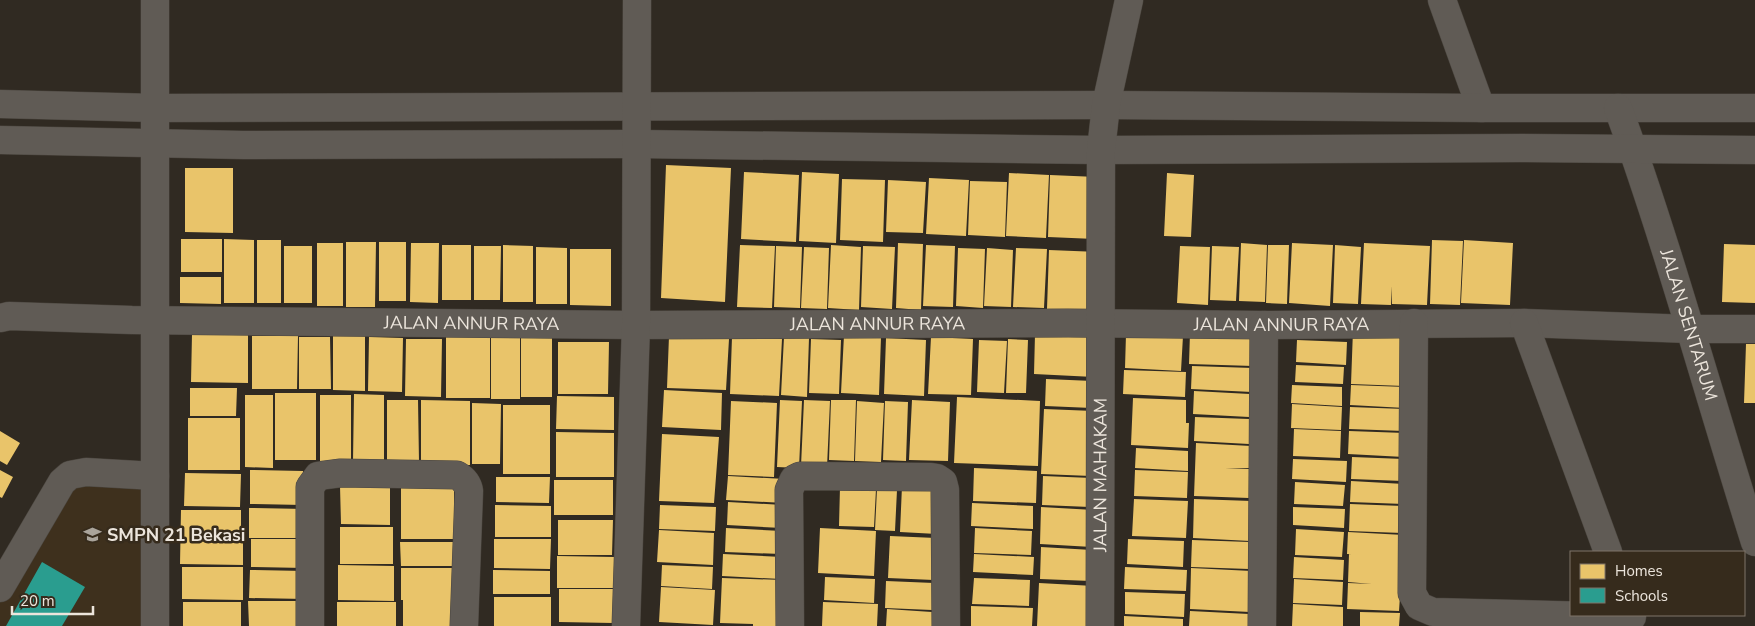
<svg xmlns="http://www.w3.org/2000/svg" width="1755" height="626" font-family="'Nunito Sans',sans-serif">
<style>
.built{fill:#3e301d}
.homes{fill:#e9c46a}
.schools{fill:#2a9d8f}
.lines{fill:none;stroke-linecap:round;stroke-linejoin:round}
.street-casing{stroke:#4a453e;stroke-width:29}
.street{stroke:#605b55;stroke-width:28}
.labels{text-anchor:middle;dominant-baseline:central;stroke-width:5;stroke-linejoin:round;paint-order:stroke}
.street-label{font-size:18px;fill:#ece5dc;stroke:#362b1c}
.poi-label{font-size:18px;font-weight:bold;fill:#ece5dc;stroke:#362b1c;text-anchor:start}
</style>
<rect width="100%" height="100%" fill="#302a22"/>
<path class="built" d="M155 476V626H0V588L62 482Z"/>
<path class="homes" d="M666 165 731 168 725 302 661 298Z
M185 168H233V233L185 232Z
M744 172 799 175 796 242 741 239Z
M802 172 839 174 836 243 799 241Z
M1009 173 1049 175 1046 238 1006 236Z
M1167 173 1194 175 1191 237 1164 236Z
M1050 175 1097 177 1095 239 1048 237Z
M929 178 969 180 966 236 926 234Z
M842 179 885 180 883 242 840 240Z
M888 180 926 182 923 233 886 232Z
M970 181 1007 182 1005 237 968 235Z
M181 239H222V272H181Z
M224 239 254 240V303H224Z
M257 240H281V303H257Z
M1432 240 1463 241 1460 305 1430 304Z
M1464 240 1513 243 1510 305 1461 303Z
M346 242H376L375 307H346Z
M379 242H406V301H379Z
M317 243H343V306H317Z
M411 243H439L438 303 410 302Z
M898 243 923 244 921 310 896 308Z
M1241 243 1267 245 1265 302 1239 301Z
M1292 243 1333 245 1330 306 1289 303Z
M1364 243 1430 246 1427 305 1392 304V286L1391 305 1361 304Z
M1724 244 1755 245V303L1722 302Z
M442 245H471V300H442Z
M503 245 533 246V302H503Z
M740 245 775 246 772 308 737 307Z
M831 245 861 247 859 310 828 308Z
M926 245 955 246 953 307 923 306Z
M1268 245H1289L1287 304 1266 303Z
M1335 245 1361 247 1358 304 1333 303Z
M284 246H312V303H284Z
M474 246H501L500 300H474Z
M776 246 802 247 800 308 774 307Z
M863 246 895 247 892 309 861 307Z
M1180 246 1210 247 1208 305 1177 303Z
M1212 246 1239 247 1236 301 1210 300Z
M536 247 567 248V304H536Z
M804 247 829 248 827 309 801 308Z
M958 248 985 249 983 308 956 306Z
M987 248 1013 250 1011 307 984 306Z
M1016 248 1047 249 1044 308 1013 307Z
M570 249H611V306L570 305Z
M1049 250 1099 252 1096 311 1047 309Z
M180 277H221V304L180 303Z
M491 329H520V399H491Z
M1353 330 1406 332 1404 386 1351 384Z
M490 331V398H446V332Z
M1190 333 1255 335 1253 366 1189 364Z
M192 334 248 335V383L191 382Z
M333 334 365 335V391L333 390Z
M1035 334 1096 336 1094 377 1034 374Z
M1126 334 1183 336 1181 371 1125 368Z
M844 335 881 337 879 395 841 393Z
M252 336H298L297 389H252Z
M552 336V397H521V337Z
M669 336 729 339 726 390 667 388Z
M299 337H330L331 389H299Z
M369 337 403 338 402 392 368 391Z
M732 337 782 339 779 396 730 394Z
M784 337 809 338 807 397 781 395Z
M931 337 973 339 971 395 928 394Z
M886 338 926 340 924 396 884 394Z
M406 339H442L441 397 405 396Z
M811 339 841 340 839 394 809 393Z
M1008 339 1028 340 1026 393H1006Z
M979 340 1007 341 1004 393 977 392Z
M1297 340 1347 342 1346 365 1296 362Z
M558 342H609L608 394H558Z
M1746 344H1755V403H1744Z
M1296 365 1344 367 1343 384 1295 382Z
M1192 366 1253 368 1252 392 1191 389Z
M1124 370 1186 372 1185 397 1123 394Z
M1046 379 1093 381 1092 408 1045 406Z
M1292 385 1342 387V406L1291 403Z
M1351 385 1406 387 1405 408 1350 405Z
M190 388H237L236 416H190Z
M664 390 722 393 721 430 662 427Z
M1194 391 1250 394 1249 417 1193 414Z
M275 393H316V460H275Z
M354 394 384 395V462L353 461Z
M245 395H273V468L245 467Z
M320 395H351V463H320Z
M557 396 614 397V430L556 429Z
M957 397 1040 401 1038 466 954 463Z
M1133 398 1186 400V423H1189L1188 448 1131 445Z
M387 400H418L419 462H387Z
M421 400 470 401V465H421Z
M780 400 802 401 799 468 777 467Z
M804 400 830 401 827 467 801 466Z
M831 400H856L854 461 829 460Z
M912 400 950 402 948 461 909 460Z
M731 401 777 403 774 477 728 475Z
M857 401 884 403 881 462 855 461Z
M885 401 908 402 906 461 883 460Z
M472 403 501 404 500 464H472Z
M1292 404 1342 407 1341 430 1291 428Z
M503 405H550V474H503Z
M1350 407 1405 409 1404 431 1349 429Z
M1044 409 1094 411 1091 476 1041 474Z
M1195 417 1249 419V444L1194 441Z
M188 418H240V470H188Z
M1294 429 1341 431 1340 458 1293 456Z
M0 431 20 443 7 465 0 461Z
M1349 431 1405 433 1404 457 1348 454Z
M556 432 614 433V477H556Z
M662 434 719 437 714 503 659 501Z
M1196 443 1251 446 1250 468H1225L1250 469 1249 498 1194 496Z
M1136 448 1188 451V471L1135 468Z
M1352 457 1404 459 1403 481 1351 479Z
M1293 459 1347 461 1346 482 1292 479Z
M974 468 1037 471 1036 503 973 501Z
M0 470 13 477 2 498 0 497Z
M250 470 303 471V505L250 504Z
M1135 470 1188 472 1187 498 1134 496Z
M185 473 241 474 240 507 184 506Z
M728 476 785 479 784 503 726 500Z
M1043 476 1092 478 1090 507 1042 505Z
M496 477H550L549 503 496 502Z
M554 480H613V515H554Z
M401 481H454V539H401Z
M1351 481 1404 484V504L1350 502Z
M1295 482 1345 485 1343 506 1294 504Z
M340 486H390V525L341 524Z
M902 486 939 487 937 534 900 532Z
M840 487 876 489 874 527 839 526Z
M877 489 897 490 895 531 875 530Z
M1134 499 1188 501 1186 538 1132 536Z
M1194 499 1252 501 1250 541 1193 538Z
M728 502 783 505 782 528 727 525Z
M972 503 1033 506V529L971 526Z
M1350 504 1403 506 1402 533 1349 531Z
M495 505 551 506V537H495Z
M660 505 716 507 715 531 659 529Z
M1041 507 1094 510 1092 547 1040 544Z
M1293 507 1345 509 1344 528 1293 525Z
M249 508 306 509V538H249Z
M181 510H241V539H243V565L180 564Z
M558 520H613L612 555H558Z
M340 527H393V564H340Z
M726 528 782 531 781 554 725 552Z
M820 528 876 531 874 576 818 573Z
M975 528 1032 531 1031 555 974 553Z
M1296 529 1344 532 1342 557 1295 555Z
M659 530 714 533 713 565 657 562Z
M1348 532 1404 535 1399 611 1347 609 1348 583 1372 584 1348 582 1349 554 1367 555 1347 554Z
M890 536 936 538 934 580 888 578Z
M251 539H306L305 568 251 567Z
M494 539H551L550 569 494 568Z
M1128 539 1184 541 1183 567 1127 564Z
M1192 540 1250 542 1249 569 1191 567Z
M400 542H453V566H401Z
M1041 547 1092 550 1091 581 1040 579Z
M723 554 782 557 781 579 722 576Z
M974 554 1034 557 1033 575 973 572Z
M557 556 614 557V588H557Z
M1294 557 1344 560 1343 580 1293 578Z
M338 565 394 566V601L338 600Z
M662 565 713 567 712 589 661 586Z
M182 567H243V600L182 599Z
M1125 567 1187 570 1186 591 1124 589Z
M401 568H457L459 626H403V600H401Z
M1191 568 1252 571 1250 612 1190 609Z
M250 570 305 571V599L249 598Z
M493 570 550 571V594H493Z
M825 577 875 579 874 603 824 600Z
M722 578 783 580 781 626H753V624L720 623Z
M974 578 1030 580 1029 606 972 604Z
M1294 579 1343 582 1342 605 1293 603Z
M886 581 934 583 932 610 885 608Z
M1039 583 1094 586 1092 626H1037Z
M661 587 715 590 713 625 659 622Z
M559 589H614L613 623 559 622Z
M1125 592 1185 594 1184 617 1125 614Z
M494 597H551V626H494Z
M248 601H304V626H249Z
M183 602H241V626H183Z
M337 602H396V626H337Z
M823 602 878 604 877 626H822Z
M1293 604 1343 607V626H1292Z
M971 606 1033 608 1032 626H971Z
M887 609 932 612V626H886Z
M1190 611 1249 614V626H1189Z
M1360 612 1400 613 1399 626H1360Z
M1124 616 1183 619V626H1124Z"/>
<path class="schools" d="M42 562 85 587 62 626H6Z"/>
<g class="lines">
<defs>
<g id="street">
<path d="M1442 0 1481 108"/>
<path d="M0 104 155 108 1106 105 1481 108H1755"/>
<path id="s1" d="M1618 108C1670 251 1709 397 1755 542"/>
<path d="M0 140 243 145 637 144 1101 150 1521 148 1755 150"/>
<path id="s2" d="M0 318 9 316 132 320 636 325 1068 323 1264 325 1524 323 1690 329H1755"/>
<path d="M1414 323 1412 593 1419 606 1433 612 1632 617"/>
<path d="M1524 323 1608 552"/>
<path d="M0 588 62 482 70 475 86 472 155 476"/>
<path d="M155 626V0"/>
<path d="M310 626V487L318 476 341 473 457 475C464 479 468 484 469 491L464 626"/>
<path d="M626 626 636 325 637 0"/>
<path d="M790 626 789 490 794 479 800 476 931 477 937 478 943 482 945 490 946 626"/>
<path id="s3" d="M1100 626 1101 150 1106 105 1129 0"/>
<path d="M1262 626 1264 325"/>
</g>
</defs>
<use href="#street" class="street-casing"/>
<use href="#street" class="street"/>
</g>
<defs>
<symbol id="school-bare" viewBox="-9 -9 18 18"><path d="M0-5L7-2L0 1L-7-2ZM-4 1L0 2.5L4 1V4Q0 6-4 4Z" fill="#aaa49b" stroke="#362b1c" stroke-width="2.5" paint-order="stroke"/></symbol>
</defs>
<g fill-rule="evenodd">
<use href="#school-bare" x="80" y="522" width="25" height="25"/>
</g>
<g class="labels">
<g class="street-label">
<text stroke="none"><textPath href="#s2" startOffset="472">JALAN ANNUR RAYA</textPath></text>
<text stroke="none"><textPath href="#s2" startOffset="878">JALAN ANNUR RAYA</textPath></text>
<text stroke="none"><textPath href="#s2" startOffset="1282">JALAN ANNUR RAYA</textPath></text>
<text stroke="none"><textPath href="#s1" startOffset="228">JALAN SENTARUM</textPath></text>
<text stroke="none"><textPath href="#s3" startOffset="151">JALAN MAHAKAM</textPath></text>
</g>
<g class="poi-label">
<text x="107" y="535">SMPN 21 Bekasi</text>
</g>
</g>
<rect x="1570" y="551" width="175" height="65" fill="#362b1c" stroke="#7f7569"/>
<rect x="1580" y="564" width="25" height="15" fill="#e9c46a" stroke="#7f7569"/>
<text x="1615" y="576" font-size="15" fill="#ece5dc">Homes</text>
<rect x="1580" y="588" width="25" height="15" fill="#2a9d8f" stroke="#7f7569"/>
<text x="1615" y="601" font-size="15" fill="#ece5dc">Schools</text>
<path d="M12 606v8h81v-8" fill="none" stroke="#ece5dc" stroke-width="2.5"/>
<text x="20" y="606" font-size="15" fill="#ece5dc" stroke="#362b1c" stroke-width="4" paint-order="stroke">20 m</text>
</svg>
